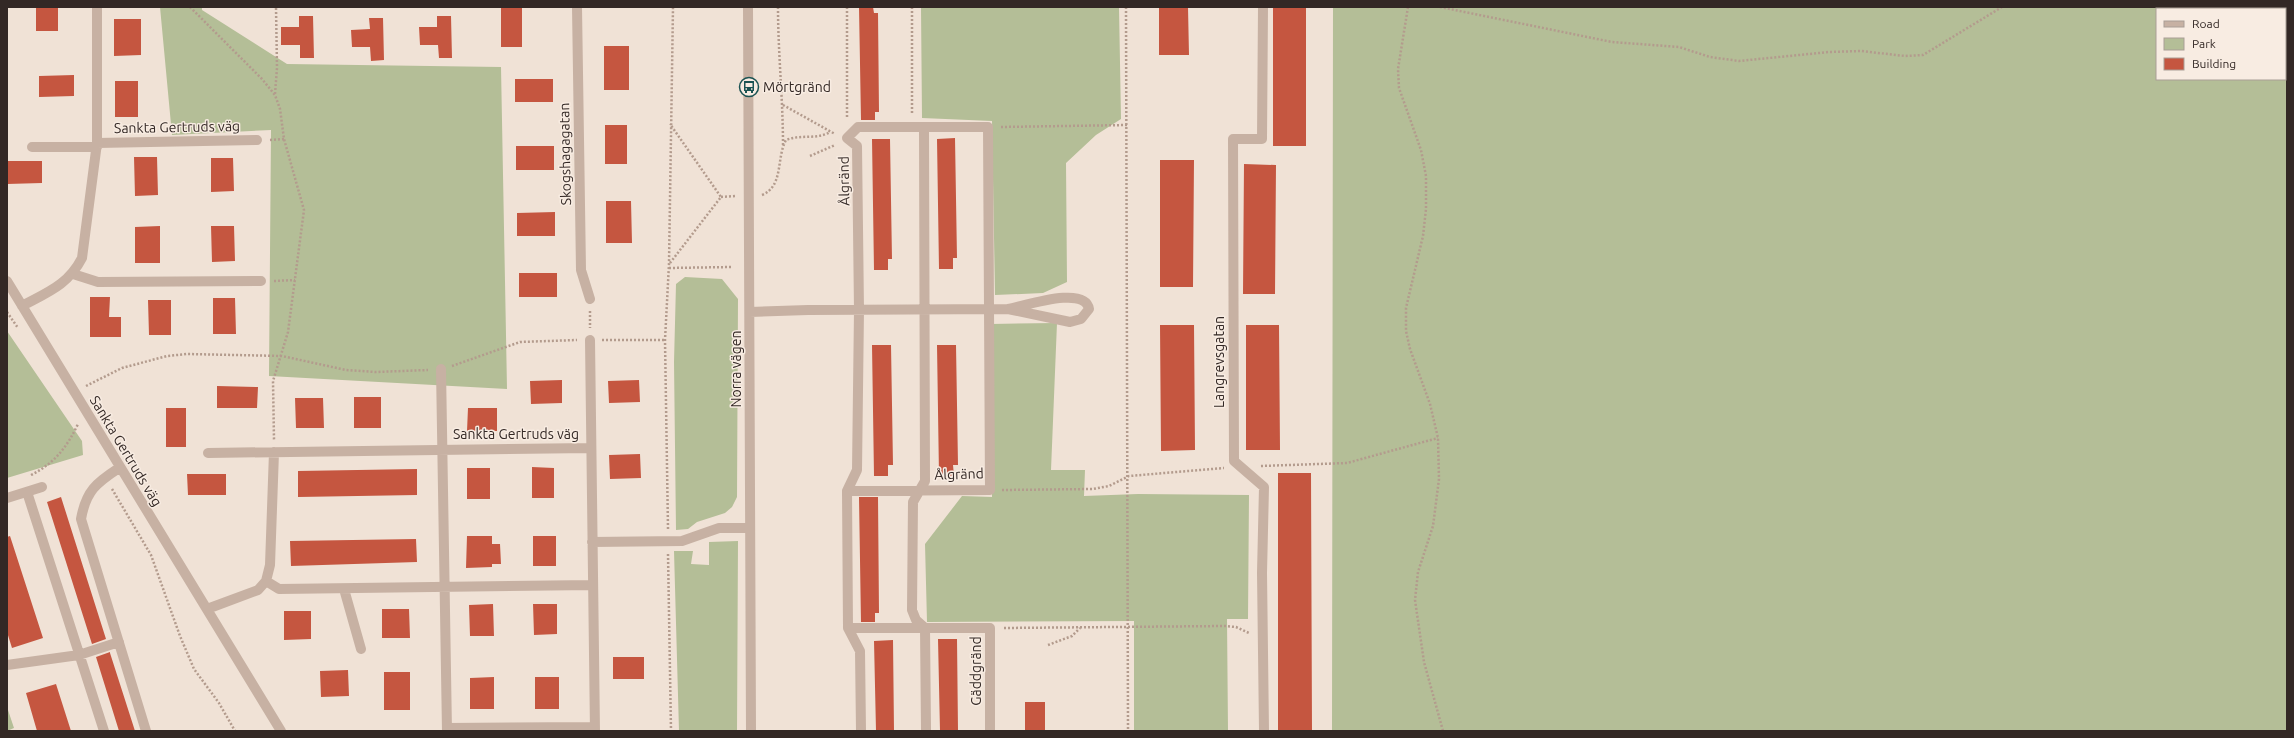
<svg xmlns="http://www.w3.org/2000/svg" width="2294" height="738" font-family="Ubuntu,sans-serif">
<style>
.green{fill:#b4be97;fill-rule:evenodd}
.building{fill:#c55640}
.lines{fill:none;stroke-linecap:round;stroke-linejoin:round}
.path{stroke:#b39b8d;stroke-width:2.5;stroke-dasharray:2 2;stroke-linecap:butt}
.minor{stroke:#c7b1a3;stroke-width:10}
.labels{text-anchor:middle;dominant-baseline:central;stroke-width:3;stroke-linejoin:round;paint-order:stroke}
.poi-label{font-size:14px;fill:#332825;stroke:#f8ece2;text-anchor:start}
.street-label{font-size:14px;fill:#332825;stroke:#f8ece2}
</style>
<rect width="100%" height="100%" fill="#f0e2d6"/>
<path class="green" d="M160 7H202V10L287 64 501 67 507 389 269 376 271 130 172 135Z
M921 7H1119L1121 119 1096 135 1066 163 1067 282 1043 293 995 295 992 121 922 118Z
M1333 7H2287V731H1332ZM2157 9H2285V79H2157Z
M685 277 722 279 738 299 737 497 732 507 725 513 697 522 688 529 676 530 674 362 676 284Z
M1057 323 1051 470H1085L1084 496 1138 494 1249 495 1248 619H1227L1228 731H1134V621L927 622 925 544 962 496 992 497 991 324Z
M7 331 82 441 83 455 7 478Z
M738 541 737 731H679L674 551H693L691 564 709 565V542Z
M7 707 14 728 7 731Z"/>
<path class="building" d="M36 7H58V31H36Z
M501 7H522V47H501Z
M859 7H873L874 13H878L879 112H875V120H861Z
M1159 7H1188L1189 55H1159Z
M1273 7H1306V146H1273Z
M299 16H313L314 58H300V45H281V27H299Z
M437 16H451L452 58H439L438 45H420L419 27H437Z
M369 18H383L384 60 371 61 370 47H352L351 30 370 29Z
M114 19H141V55L114 56Z
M604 46H629V90H604Z
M74 75V96L39 97V76Z
M515 79H553V102H515Z
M115 81H138V117H115Z
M605 125H627V164H605Z
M955 138 957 258H953V269H939L937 139Z
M872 139H890L892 259H888V270H874Z
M516 146H554V170H516Z
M134 157H157L158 195 135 196Z
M211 158H233L234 191 211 192Z
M1160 160H1194L1193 287H1160Z
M7 161H42V183L7 184Z
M1244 164 1276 165 1275 294H1243Z
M606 201H631L632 243H606Z
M555 212V236H517V213Z
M160 226V263H135V227Z
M211 226H234L235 261 212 262Z
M519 273H557V297H519Z
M90 297H110L109 317H121V337H90Z
M213 298H235L236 334H213Z
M148 300H171V335H149Z
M1160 325H1194L1195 450 1161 451Z
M1246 325H1279L1280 450H1246Z
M872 345H891L893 465H888V476H874Z
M937 345H956L958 465H953L954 476H939Z
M562 380V403L531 404 530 381Z
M639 380 640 402 609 403 608 381Z
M217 386 258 387 257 408H217Z
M354 397H381V428H354Z
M295 398H323L324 428H296Z
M166 408H186V447H166Z
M468 408H497V431H467Z
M640 454 641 478 610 479 609 455Z
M532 467 554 468V498H532Z
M467 468H490V499H467Z
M417 469V495L298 497V471Z
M1278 473H1311L1312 731H1278Z
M187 474H226V495H188Z
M61 497 106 639 92 644 47 502Z
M859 497H878L879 613H875V622H861Z
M10 536 43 638 12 648 7 632V537Z
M467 536H492V544H500L501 564H492V567L466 568Z
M533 536H556V566H533Z
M416 539 417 562 291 566 290 541Z
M493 604 494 636H470L469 605Z
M533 604H557V634L534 635Z
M382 609H409L410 638H382Z
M284 611H311V639L284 640Z
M938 639H957L958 731H940Z
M893 640 894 731H876L874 641Z
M110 652V653L135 731H119L96 657Z
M613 657H644V679H613Z
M348 670 349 696 321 697 320 671Z
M384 672H410V710H384Z
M494 677V709H470V678Z
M535 677H559V709H535Z
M56 684 71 731H37L26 693Z
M1025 702H1045V731H1025Z"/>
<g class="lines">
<path class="path" d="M190 7 262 79 275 95 280 109 284 139 304 210 288 332 273 381 274 440
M778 7C778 53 783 99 783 145
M847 7V119
M912 7V114
M1126 7 1128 731
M1408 7 1398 69 1399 88 1421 150 1426 176V209L1423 236 1406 308V331L1410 349 1430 404 1438 438 1439 479 1433 526 1418 572 1415 600 1424 662 1443 731
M1440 7 1612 42 1679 47 1710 57 1739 61 1829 52 1861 51 1905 56 1923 55 2002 7
M275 94 277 68 276 7
M783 105 835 134
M1001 127 1127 125
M270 140 284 139
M810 156 835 145
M762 195C784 186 776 158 786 140 801 134 817 140 830 132
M721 197 736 196
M670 263 721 197 670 124
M669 268 731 267
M274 281 295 280
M590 311V328
M7 312 18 328
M602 340H665
M452 366 520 342 577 340
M86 386 122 368 167 356 187 354 282 356 346 370 376 372 428 370
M1261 466 1347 463 1438 438
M31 475C55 463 67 447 78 424
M112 489 151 555 180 636 194 669 219 703 235 731
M1002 490 1093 489 1109 486 1129 476 1224 468
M668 529 665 340 669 264 673 7
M668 554 671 731
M1004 628 1225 626 1236 627 1249 633
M1048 645 1072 636 1080 628"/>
<path class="minor" d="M577 7 581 270 590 299
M748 7C751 248 748 490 751 731
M1263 7 1262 139H1233L1234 461 1264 487 1262 573 1264 731
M924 127 925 481 913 502 912 610 916 620 925 628 926 731
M97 143 257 140
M32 147H97
M73 274 98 282 261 281
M7 281 281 731
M22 306C48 292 68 285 82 258L97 143V7
M750 312 808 310 1008 309 1070 322 1081 319 1089 309C1085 285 1025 306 1008 309
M590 340 595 731
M441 369 447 731
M208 453 591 448
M119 468C96 483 86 491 81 519L146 731
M847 491 990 490 988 127H858L847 138 857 146 859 310 857 470 847 491 848 628 860 651 861 731
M27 492 104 731
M7 498 42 487
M592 542 682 541 719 528H749
M266 581 279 589 593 585
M344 589 361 649
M207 609 258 590 266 581 270 565 274 452
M848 628H990V731
M7 665 79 655 119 642
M447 728 595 727"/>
</g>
<defs>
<symbol id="bus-ring" viewBox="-11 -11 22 22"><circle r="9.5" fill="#f8ece2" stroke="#1b5353" stroke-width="1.5"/><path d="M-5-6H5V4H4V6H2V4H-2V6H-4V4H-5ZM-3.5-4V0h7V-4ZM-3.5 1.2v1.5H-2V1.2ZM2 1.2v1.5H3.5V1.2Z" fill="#1b5353"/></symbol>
</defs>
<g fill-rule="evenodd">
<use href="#bus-ring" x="738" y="76" width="22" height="22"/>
</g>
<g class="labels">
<g class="poi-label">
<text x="763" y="87">Mörtgränd</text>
</g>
<g class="street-label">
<text transform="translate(177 127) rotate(-1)">Sankta Gertruds väg</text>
<text transform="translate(565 154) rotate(-91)">Skogshagagatan</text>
<text transform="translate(844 181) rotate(-91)">Ålgränd</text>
<text transform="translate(1219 362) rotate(-90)">Langrevsgatan</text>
<text transform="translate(736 369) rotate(-90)">Norra vägen</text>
<text x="516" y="434">Sankta Gertruds väg</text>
<text transform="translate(126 451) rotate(59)">Sankta Gertruds väg</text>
<text transform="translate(959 474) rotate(-2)">Ålgränd</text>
<text transform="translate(976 671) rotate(-90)">Gäddgränd</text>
</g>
</g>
<rect width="2294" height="738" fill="none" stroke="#332825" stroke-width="16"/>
<rect x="2156" y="8" width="130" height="72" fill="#f8ece2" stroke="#a99e96"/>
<rect x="2164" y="21" width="20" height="6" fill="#c7b1a3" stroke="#a99e96"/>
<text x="2192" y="28" font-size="12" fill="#332825">Road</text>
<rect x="2164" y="38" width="20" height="12" fill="#b4be97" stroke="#a99e96"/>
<text x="2192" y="48" font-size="12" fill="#332825">Park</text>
<rect x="2164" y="58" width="20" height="12" fill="#c55640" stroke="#a99e96"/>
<text x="2192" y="68" font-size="12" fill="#332825">Building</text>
</svg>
